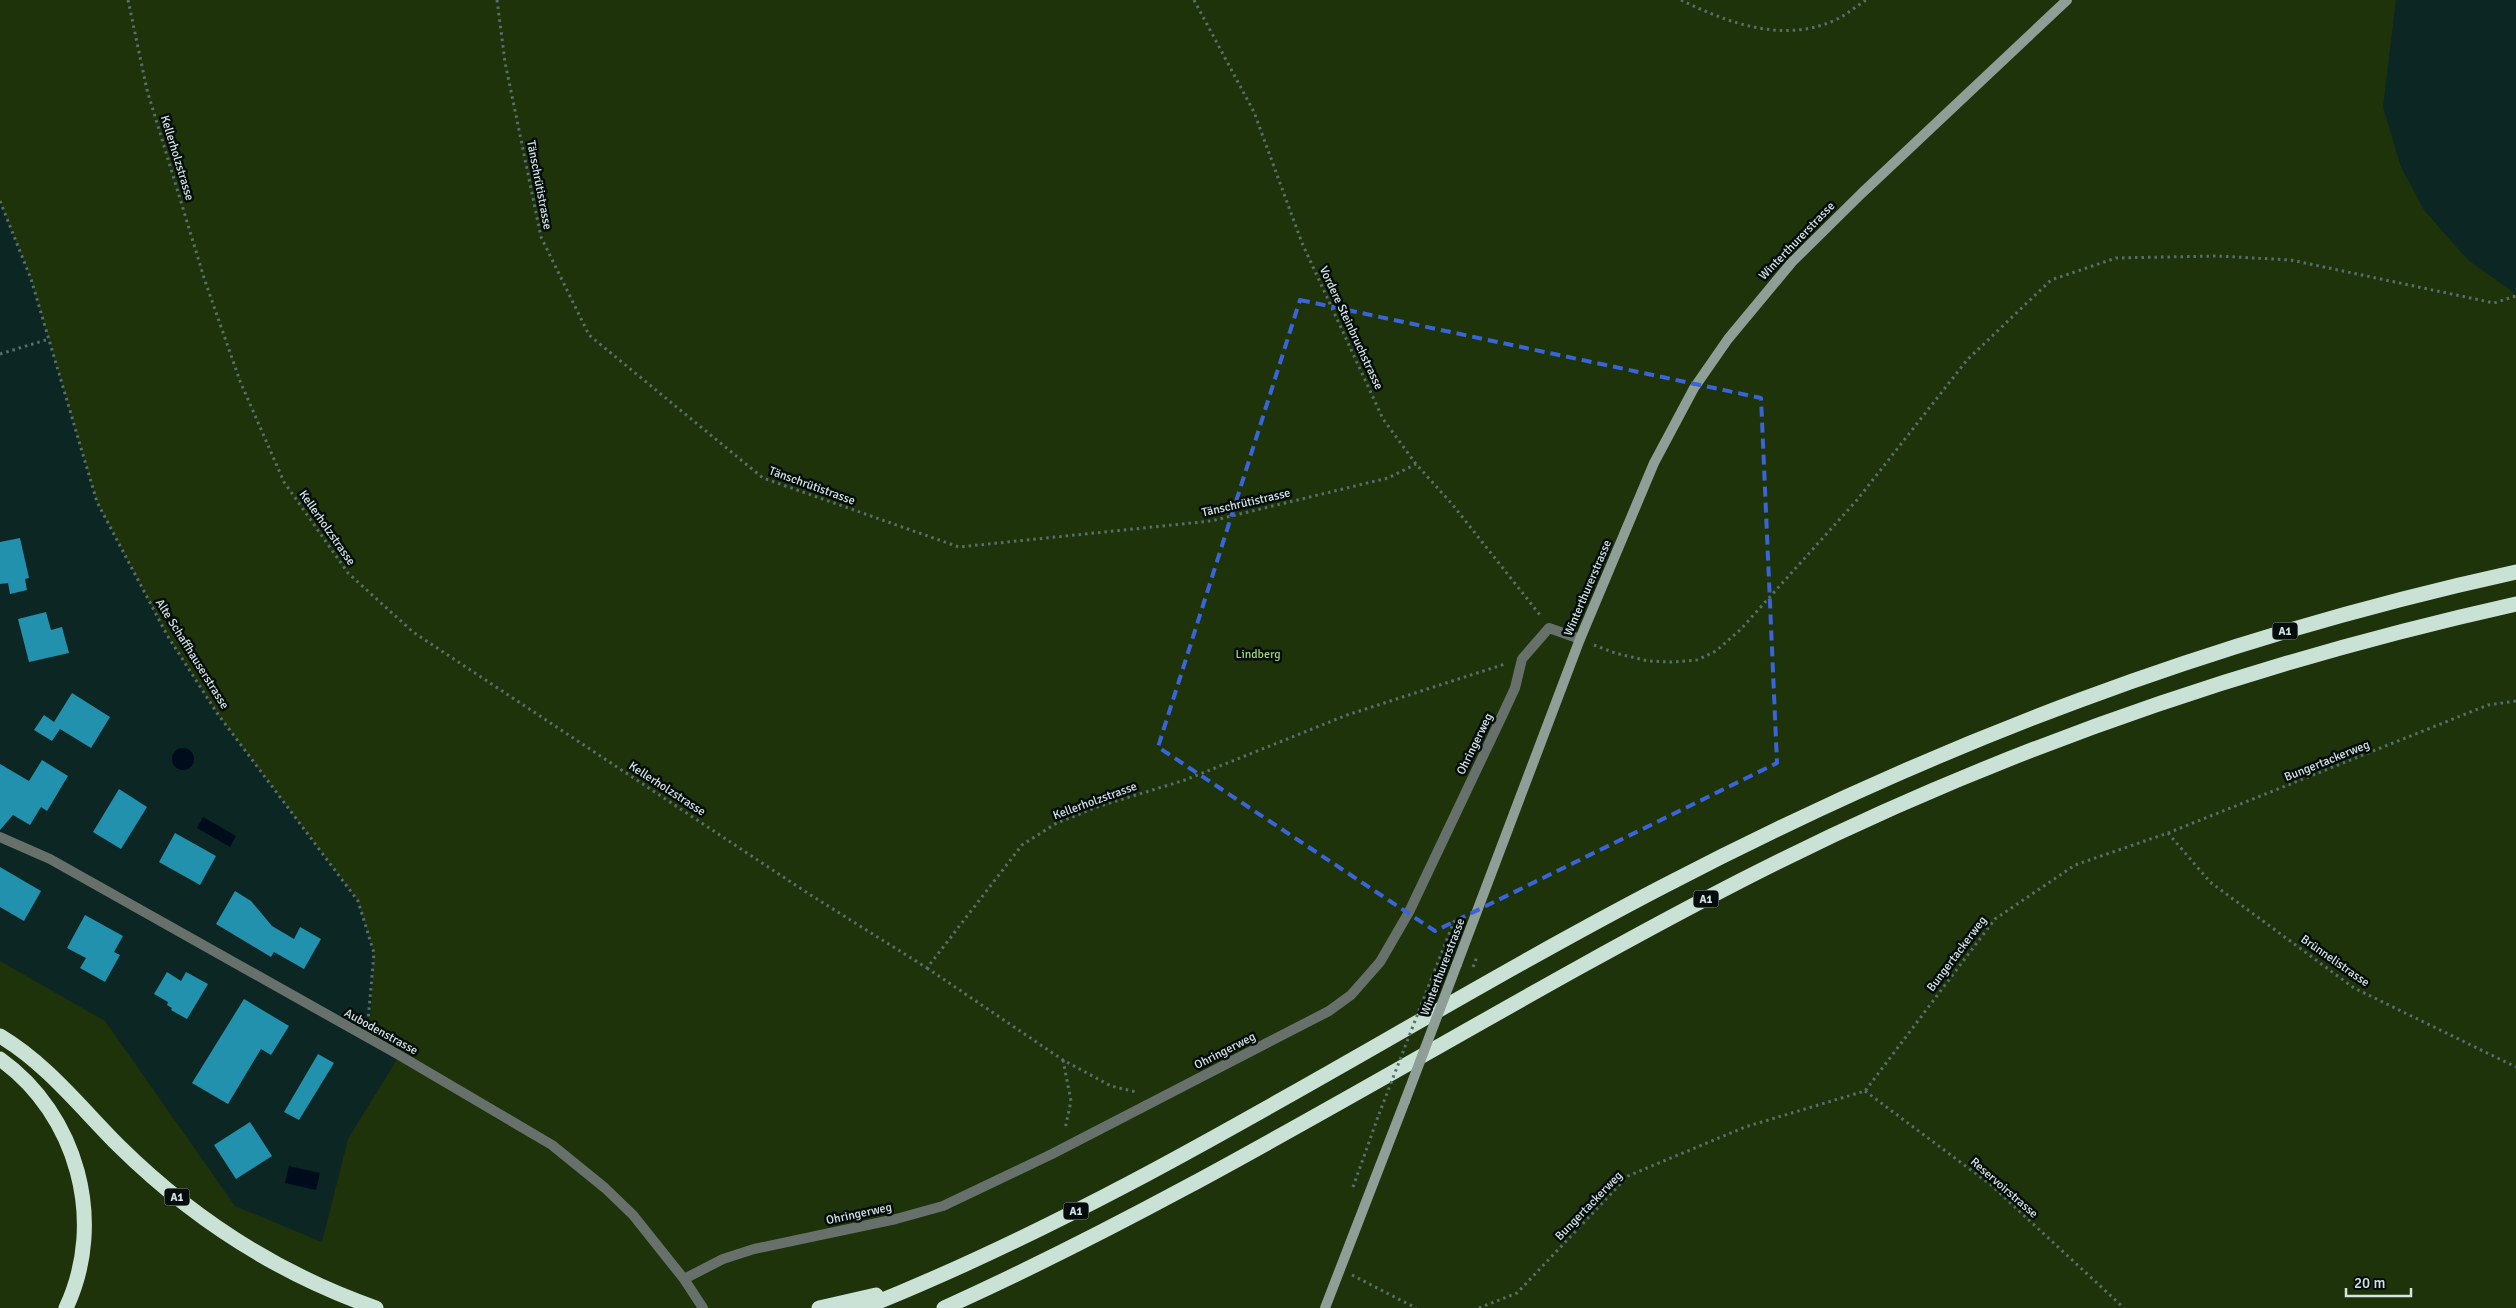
<svg xmlns="http://www.w3.org/2000/svg" width="2516" height="1308" font-family="Signika,sans-serif">
<style>
.green{fill:#1e330a}
.water{fill:#000c1c}
.building{fill:#2291ad}
.lines{fill:none;stroke-linecap:round;stroke-linejoin:round}
.path{stroke:#586e6c;stroke-width:3;stroke-dasharray:2.5 4;stroke-linecap:butt}
.street{stroke:#67706b;stroke-width:10}
.secondary{stroke:#8f9e96;stroke-width:10}
.highway{stroke:#c9e2d5;stroke-width:15}
.path-bridge{stroke:#586e6c;stroke-width:3;stroke-dasharray:2.5 4;stroke-linecap:butt}
.secondary-bridge{stroke:#8f9e96;stroke-width:10}
.marked{fill:none;stroke:#3964da;stroke-width:4;stroke-dasharray:10 6;stroke-linejoin:round}
.labels{text-anchor:middle;dominant-baseline:central;stroke-width:5;stroke-linejoin:round;paint-order:stroke}
.shield{fill:#040d0c;stroke:#96a4a2;stroke-width:1}
.shield-label{font-size:11px;font-weight:bold;fill:#d5e4e3}
.street-label{font-size:12px;fill:#d5e4e3;stroke:#040d0c}
.park-label{font-size:12px;fill:#a1d478;stroke:#040d0c}
</style>
<rect width="100%" height="100%" fill="#0c2624"/>
<path class="green" d="M0 0H2396L2383 107 2401 167 2424 210 2468 260 2516 294V1308H0V961L105 1021 235 1206 322 1242 348 1139 399 1056 364 1036 371 1010 374 953 358 901 217 713 167 635 97 502 31 279 0 201Z"/>
<path class="water" d="M172 759a11 11 0 1 1 22 0a11 11 0 1 1-22 0Z
M203 817 236 836 230 847 197 828Z
M289 1166 320 1173 316 1190 285 1183Z"/>
<path class="building" d="M20 538 29 578 25 579 27 590 10 594 8 583 0 584V542Z
M46 612 51 630 62 627 69 653 29 662 18 619Z
M72 693 110 717 91 748 60 729 52 741 34 730 44 715 54 722Z
M42 760 68 776 47 811 41 807 30 825 13 815 0 830V764L29 781Z
M119 789 147 807 121 849 93 832Z
M175 833 216 856 200 885 159 862Z
M0 867 41 891 24 921 0 907Z
M235 891 251 901 272 926 294 939 300 927 321 939 304 969 274 952 271 957 216 924Z
M85 915 123 936 114 952 120 955 105 982 80 968 86 958 67 948Z
M167 972 181 981 186 972 208 984 187 1019 171 1010 172 1008 167 1005 168 1002 154 994Z
M244 999 289 1026 271 1055 261 1049 228 1104 192 1083Z
M318 1054 334 1063 299 1120 284 1112Z
M250 1122 272 1156 236 1179 214 1145Z"/>
<g class="lines">
<path class="path" d="M128 0 147 90 205 281 240 381 284 482 348 573 413 632 809 894 927 968 1022 845 1055 824 1097 807 1185 780 1347 715 1505 664
M497 0 505 62 541 237 589 335 763 478 959 547 1211 521 1388 478 1416 464
M1194 0 1254 112 1302 243 1383 419 1416 464 1452 504 1540 615
M1681 0C1728 23 1782 43 1833 21 1845 16 1855 7 1866 0
M0 201 31 279 97 502 167 635 217 713 358 901 374 953 368 1021
M0 354 49 339
M1594 645 1615 653 1648 661 1672 662 1697 660 1716 651 1741 629 1857 500 1967 360 2051 280 2116 258 2217 256 2291 260 2494 303 2516 296
M2168 833 2210 882 2354 988 2516 1067
M927 968 1063 1060 1111 1086 1136 1092
M1432 977 1455 919
M1063 1060 1071 1101 1065 1129
M1865 1091 1991 1185 2124 1308
M1353 1187 1379 1114
M1352 1275 1416 1308
M1479 1308 1517 1293 1628 1176 1745 1127 1865 1091 1995 919 2075 865 2168 833 2488 705 2516 701"/>
<path class="street" d="M0 837 50 859 399 1055 552 1145 605 1188 633 1215 684 1279 703 1308
M684 1279 723 1259 754 1249 896 1219 943 1206 1052 1154 1329 1011 1351 995 1380 962 1409 912 1502 716 1515 688 1522 659 1549 628 1580 639"/>
<path class="secondary" d="M1457 964 1580 639 1654 463 1694 388 1728 339 1792 262 1862 193 2067 0
M1325 1308 1405 1101"/>
<path class="highway" d="M0 1036C47 1064 81 1108 119 1146 192 1218 279 1274 376 1308
M0 1059C77 1114 107 1221 66 1308
M819 1308 876 1295
M863 1308C1144 1196 1395 1026 1662 887 1936 744 2214 638 2516 572
M944 1308C1219 1184 1472 1019 1740 881 1985 755 2247 664 2516 604"/>
<path class="path-bridge" d="M1473 967 1477 957
M1379 1114 1432 977"/>
<path class="secondary-bridge" d="M1405 1101 1457 964"/>
</g>
<path class="marked" d="M1300 300 1761 398 1777 763 1435 931 1158 747Z"/>
<g class="labels">
<g class="shield">
<rect x="2272.5" y="622.5" width="25" height="17" rx="4"/>
<rect x="1693.5" y="890.5" width="25" height="17" rx="4"/>
<rect x="164.5" y="1188.5" width="25" height="17" rx="4"/>
<rect x="1063.5" y="1202.5" width="25" height="17" rx="4"/>
</g>
<g class="shield-label">
<text x="2285" y="631">A1</text>
<text x="1706" y="899">A1</text>
<text x="177" y="1197">A1</text>
<text x="1076" y="1211">A1</text>
</g>
<g class="street-label">
<text transform="translate(177 158) rotate(73)">Kellerholzstrasse</text>
<text transform="translate(539 185) rotate(79)">Tänschrütistrasse</text>
<text transform="translate(1797 241) rotate(-46)">Winterthurerstrasse</text>
<text transform="translate(1351 328) rotate(65)">Vordere Steinbruchstrasse</text>
<text transform="translate(812 486) rotate(20)">Tänschrütistrasse</text>
<text transform="translate(1246 503) rotate(-13)">Tänschrütistrasse</text>
<text transform="translate(327 528) rotate(55)">Kellerholzstrasse</text>
<text transform="translate(1588 588) rotate(-67)">Winterthurerstrasse</text>
<text transform="translate(192 654) rotate(58)">Alte Schaffhauserstrasse</text>
<text transform="translate(1475 744) rotate(-64)">Ohringerweg</text>
<text transform="translate(2327 761) rotate(-22)">Bungertackerweg</text>
<text transform="translate(667 789) rotate(33)">Kellerholzstrasse</text>
<text transform="translate(1095 801) rotate(-20)">Kellerholzstrasse</text>
<text transform="translate(1957 954) rotate(-53)">Bungertackerweg</text>
<text transform="translate(2335 961) rotate(35)">Brünnelistrasse</text>
<text transform="translate(1443 967) rotate(-69)">Winterthurerstrasse</text>
<text transform="translate(381 1032) rotate(29)">Aubodenstrasse</text>
<text transform="translate(1225 1051) rotate(-27)">Ohringerweg</text>
<text transform="translate(2004 1188) rotate(41)">Reservoirstrasse</text>
<text transform="translate(1589 1206) rotate(-46)">Bungertackerweg</text>
<text transform="translate(859 1214) rotate(-12)">Ohringerweg</text>
</g>
<g class="park-label">
<text x="1258" y="654">Lindberg</text>
</g>
</g>
<path d="M2346 1288v8h65v-8" fill="none" stroke="#d5e4e3" stroke-width="2.5"/>
<text x="2354" y="1288" font-size="15" fill="#d5e4e3" stroke="#040d0c" stroke-width="4" paint-order="stroke">20 m</text>
</svg>
